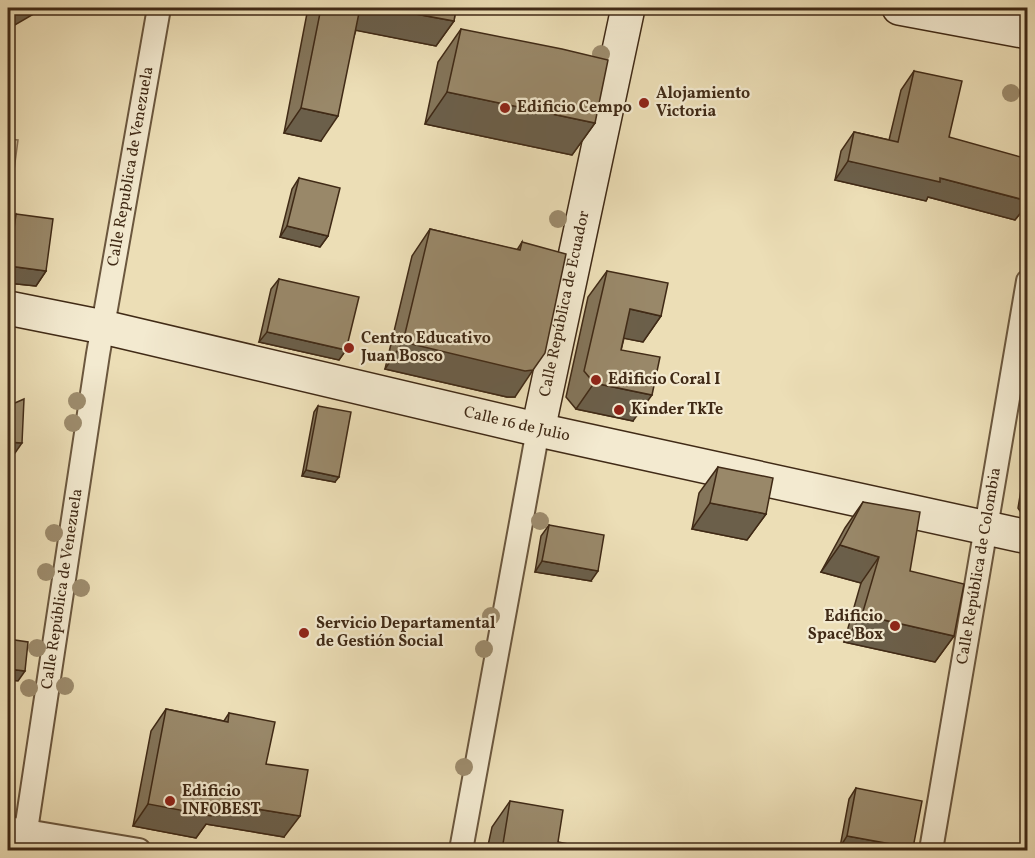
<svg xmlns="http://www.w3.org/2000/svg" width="1035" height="858" font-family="Vollkorn,serif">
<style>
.green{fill:#cfbf9b;stroke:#887458;stroke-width:1.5}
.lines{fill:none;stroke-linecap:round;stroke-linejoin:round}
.minor-casing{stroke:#6b573e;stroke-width:26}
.secondary-casing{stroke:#402a16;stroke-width:36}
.minor{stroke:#f3ead0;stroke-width:22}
.secondary{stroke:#f3ead0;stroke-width:33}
.tree{fill:#9d8c6d}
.wall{fill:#84755a;stroke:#402a16;stroke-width:1.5}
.shaded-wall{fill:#6b5f4a;stroke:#402a16;stroke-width:1.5}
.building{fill:#998869;stroke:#402a16;stroke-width:1.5}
.poi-dot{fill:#8f2418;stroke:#f3ead0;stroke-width:2}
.labels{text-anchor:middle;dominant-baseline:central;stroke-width:4.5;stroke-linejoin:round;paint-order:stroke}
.poi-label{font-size:16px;font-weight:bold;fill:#402a16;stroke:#f3ead0;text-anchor:start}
.street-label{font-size:16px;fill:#402a16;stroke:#f3ead0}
</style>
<rect width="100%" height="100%" fill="#ecdeb6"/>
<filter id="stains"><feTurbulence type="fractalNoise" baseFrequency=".00333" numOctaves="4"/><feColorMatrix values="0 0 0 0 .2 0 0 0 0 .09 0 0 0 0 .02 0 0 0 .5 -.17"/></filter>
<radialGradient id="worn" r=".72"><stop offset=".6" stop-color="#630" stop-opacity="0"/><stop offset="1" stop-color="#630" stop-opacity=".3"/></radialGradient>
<path class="green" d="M8 139 18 140 8 216Z"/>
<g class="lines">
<defs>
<g id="minor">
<path d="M8 828 139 850"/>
<path id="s1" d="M23 850 98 354 159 8"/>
<path d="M461 850 538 430"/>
<path id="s2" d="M931 850 1028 281"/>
</g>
<g id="secondary">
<path d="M899 8 1028 32"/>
<path id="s3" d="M8 308 103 327 548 432 1028 537"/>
<path id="s4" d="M538 430 628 8"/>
</g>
</defs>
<use href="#minor" class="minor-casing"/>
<use href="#secondary" class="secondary-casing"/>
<use href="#minor" class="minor"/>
<use href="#secondary" class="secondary"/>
</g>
<g class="tree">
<circle cx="601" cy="54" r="9"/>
<circle cx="1011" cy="93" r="9"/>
<circle cx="558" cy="219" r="9"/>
<circle cx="77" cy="401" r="9"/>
<circle cx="73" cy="423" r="9"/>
<circle cx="540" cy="521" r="9"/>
<circle cx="54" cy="533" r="9"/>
<circle cx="46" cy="572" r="9"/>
<circle cx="81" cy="588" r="9"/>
<circle cx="491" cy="616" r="9"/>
<circle cx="37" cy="648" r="9"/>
<circle cx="484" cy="649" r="9"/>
<circle cx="65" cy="686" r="9"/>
<circle cx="29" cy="688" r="9"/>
<circle cx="464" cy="767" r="9"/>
</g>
<path class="wall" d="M308 8H456L454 21 436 46 356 30 321 141 284 133Z
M461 29 595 123 572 155 425 124 438 62Z
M914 71 949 137 1028 201V203L1015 220 928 197 926 201 835 180 841 151 854 132 889 140 901 90Z
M299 178 328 236 320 247 280 237 292 189Z
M16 214 46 271 36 286 8 283V227Z
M430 229 517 250 522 242 515 397H507L385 369 412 256Z
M607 271 661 316 643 342 624 338 621 350 633 421 576 409 566 397 588 297Z
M279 279 346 350 339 360 259 342 271 289Z
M318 406 335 482 302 476 314 412Z
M1028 447V518L1024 517 1018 508Z
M718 467 766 514 747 540 692 529 699 493Z
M863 502 954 636 935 662 844 642 861 583 821 572 845 528Z
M549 525 591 581 535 572 541 536Z
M166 709 224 721 229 713 266 764 284 837 206 824 196 838 133 826 151 731Z
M856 788 913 848 912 850H860L840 847 849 799Z
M510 801 558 842 568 850H487L492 827Z"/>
<path class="shaded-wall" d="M20 8H44L8 29V15Z
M358 8H383L454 21 436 46 344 28Z
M447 92 595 123 572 155 425 124Z
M301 108 338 116 321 141 284 133Z
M848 161 940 178 1028 201V203L1015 220 928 197 926 201 835 180Z
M287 226 328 236 320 247 280 237Z
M9 266 46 271 36 286 8 283V269Z
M630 309 661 316 643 342 612 336Z
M267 332 346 350 339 360 259 342Z
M403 342 533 370 515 397H507L385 369Z
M594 383 652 395 633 421 576 409Z
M8 442 22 443 15 453H8Z
M306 470 339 477 335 482 302 476Z
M710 503 766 514 747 540 692 529Z
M840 545 879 557 861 583 821 572Z
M542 561 598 571 591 581 535 572Z
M862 615 954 636 935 662 844 642Z
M8 669 25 671 18 681 8 680Z
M214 802 300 816 284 837 206 824 196 838 133 826 148 804Z
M847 836 913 848 912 850H860L840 847Z"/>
<path class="building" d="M8 8H20L8 15Z
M321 8H360L338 116 301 108Z
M383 8H456L454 21Z
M461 29 562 49 608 60 595 123 447 92Z
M914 71 962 81 949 137 1028 159V201L940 178V182L848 161 854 132 898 142Z
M299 178 340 188 328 236 287 226Z
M16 214 53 219 46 271 9 266Z
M430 229 520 250 522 242 566 254 545 353 533 370 525 371 403 342Z
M607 271 668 283 661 316 630 309 621 350 660 357 652 395 594 383 584 371Z
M279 279 359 297 346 350 267 332Z
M24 399 22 443 8 442V406Z
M318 406 351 412 339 477 306 470Z
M718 467 773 478 766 514 710 503Z
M863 502 920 512 910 571 964 584 954 636 862 615 879 557 840 545Z
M549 525 604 535 598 571 542 561Z
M8 639 28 642 25 671 8 669Z
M166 709 228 722 229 713 275 722 266 764 308 770 300 816 214 802 211 816 148 804Z
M856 788 922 801 913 848 847 836Z
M510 801 563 810 558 842 569 844 568 850H502Z"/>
<g class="poi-dot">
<circle cx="644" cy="103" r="6"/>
<circle cx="505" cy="108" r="6"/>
<circle cx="349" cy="348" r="6"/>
<circle cx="596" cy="380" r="6"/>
<circle cx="619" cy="410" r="6"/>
<circle cx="895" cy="626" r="6"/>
<circle cx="304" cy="633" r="6"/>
<circle cx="170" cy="801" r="6"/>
</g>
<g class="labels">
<g class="poi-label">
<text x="656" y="94">Alojamiento<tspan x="656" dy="18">Victoria</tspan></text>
<text x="517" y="108">Edificio Cempo</text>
<text x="361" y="339">Centro Educativo<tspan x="361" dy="18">Juan Bosco</tspan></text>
<text x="608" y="380">Edificio Coral I</text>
<text x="631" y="410">Kinder TkTe</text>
<text x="883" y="617" text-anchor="end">Edificio<tspan x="883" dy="18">Space Box</tspan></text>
<text x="316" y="624">Servicio Departamental<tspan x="316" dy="18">de Gestión Social</tspan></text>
<text x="182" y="792">Edificio<tspan x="182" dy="18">INFOBEST</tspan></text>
</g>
<g class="street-label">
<text stroke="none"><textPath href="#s1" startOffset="692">Calle Republica de Venezuela</textPath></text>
<text stroke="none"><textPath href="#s4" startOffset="129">Calle República de Ecuador</textPath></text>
<text stroke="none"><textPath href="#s3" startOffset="522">Calle 16 de Julio</textPath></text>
<text stroke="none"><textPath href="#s2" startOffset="288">Calle República de Colombia</textPath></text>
<text stroke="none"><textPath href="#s1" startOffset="264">Calle República de Venezuela</textPath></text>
</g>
</g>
<rect width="1035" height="858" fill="none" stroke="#ecdeb6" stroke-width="30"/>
<rect x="9" y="9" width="1017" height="840" fill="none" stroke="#402a16" stroke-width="3"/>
<rect x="15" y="15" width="1005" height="828" fill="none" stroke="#402a16" stroke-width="1.5"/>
<rect width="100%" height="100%" filter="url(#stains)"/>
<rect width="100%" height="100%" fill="url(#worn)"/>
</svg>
